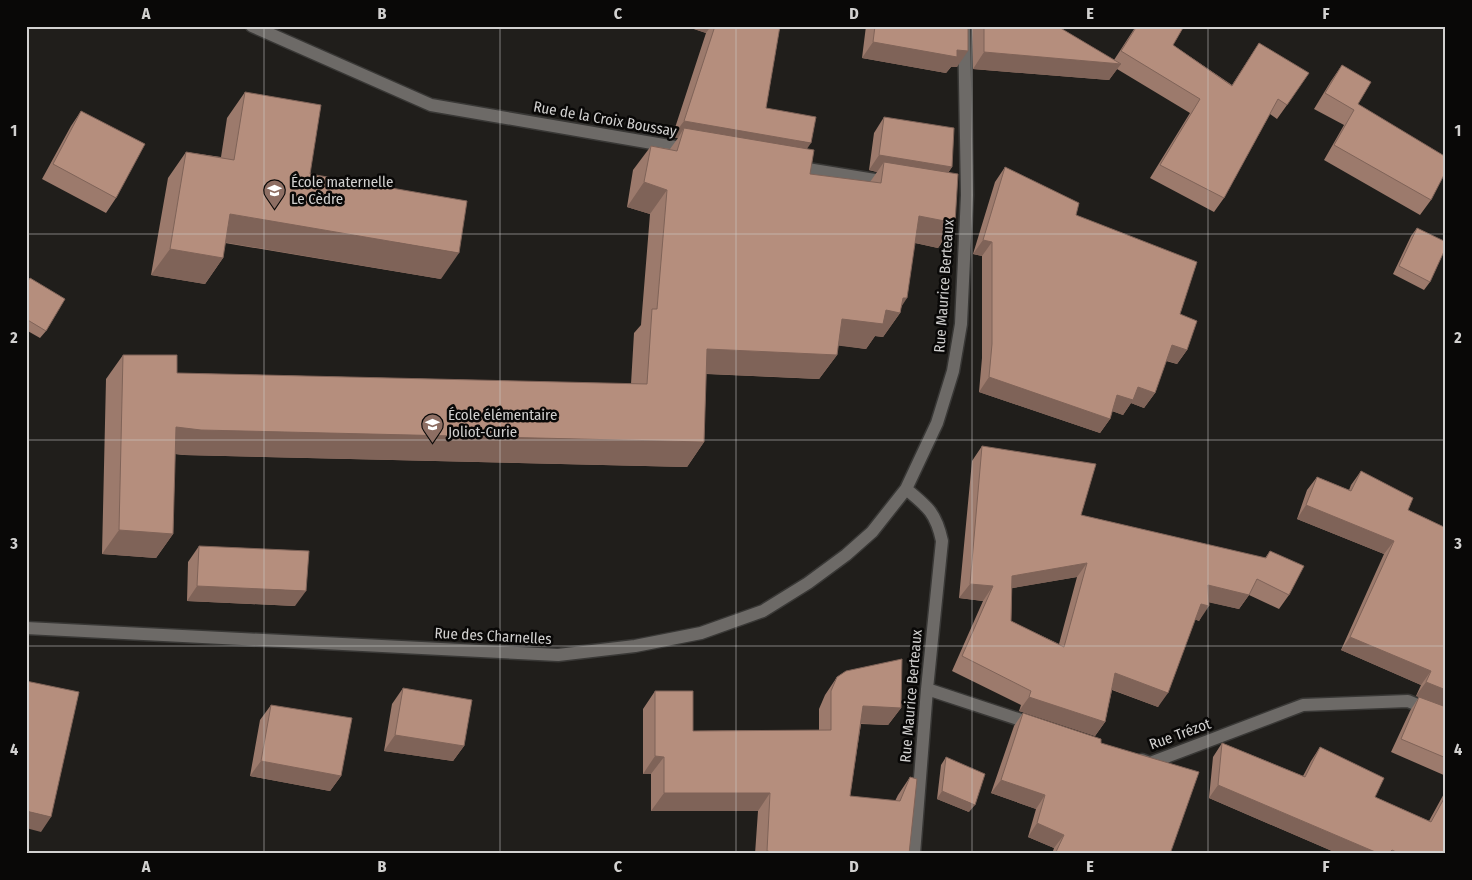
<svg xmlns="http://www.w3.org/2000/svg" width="1472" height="880" font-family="'Fira Sans Condensed',sans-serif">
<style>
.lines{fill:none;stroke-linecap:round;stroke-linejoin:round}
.minor-casing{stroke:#393836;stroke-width:15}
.minor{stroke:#6d6a67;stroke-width:12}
.wall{fill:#9c7a6c;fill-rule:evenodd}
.shaded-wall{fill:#7f6358}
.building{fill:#b58e7d;stroke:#7f6358;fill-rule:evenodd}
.grid{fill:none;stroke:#d2d1d0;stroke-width:1;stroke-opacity:0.55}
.labels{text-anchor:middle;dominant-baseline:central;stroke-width:5;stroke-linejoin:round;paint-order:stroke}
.street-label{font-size:15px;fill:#d2d1d0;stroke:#090807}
.poi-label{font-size:15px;fill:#d2d1d0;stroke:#090807;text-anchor:start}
.neatline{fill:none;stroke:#d2d1d0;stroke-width:2}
.grid-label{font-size:16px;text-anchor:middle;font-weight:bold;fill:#d2d1d0}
</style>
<rect width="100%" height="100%" fill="#201e1b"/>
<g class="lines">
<defs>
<path id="minor" d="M252 26 431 105 687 149
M795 167 887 182
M906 489C928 507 936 513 942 541L927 689 914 854
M26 628 558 655 635 646 701 633 763 611 808 583 846 555 872 532 906 489 937 423 953 371 961 324 967 195 964 26
M927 689 1033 724
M1142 760 1150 763 1303 705 1408 701 1446 717"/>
</defs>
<use href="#minor" class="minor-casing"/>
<use href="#minor" class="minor"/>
</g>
<path class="wall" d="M685 26H780L766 108 807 149 810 174 870 182 877 172 869 170 874 133 884 117 952 167 948 173 955 223 938 248 915 243 900 313 883 337 875 336 866 349 838 345 837 355 819 379 706 374 704 442 687 467 184 455 175 454 173 534 156 558 102 554 106 379 123 355 177 373 631 384 634 333 641 325 650 214 627 207 633 170 651 146 670 149 678 138 672 137 706 33Z
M866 26H968L957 67H951L946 73 862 58Z
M972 26H1057L1114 60 1136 26H1184L1173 45 1232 85 1259 43 1287 105 1277 119 1270 114 1224 198 1214 212 1150 178 1190 113 1117 69 1109 80 973 69Z
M1342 65 1358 104 1431 200 1420 215 1324 160 1344 125 1314 109 1331 81Z
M245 92 310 174 441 279 225 243 223 258 205 284 151 275 168 178 186 152 221 157 227 118Z
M81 111 116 198 106 213 42 179 71 126Z
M1005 167 1076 215 1180 314 1187 350 1177 364 1166 361 1155 393 1144 408 1131 403 1123 415 1112 411 1110 419 1100 433 979 392 982 358V256L973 254 995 182Z
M1417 228 1430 282 1424 290 1393 274 1411 236Z
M30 278 46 331 40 338 26 330V283Z
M982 446 1081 515 1265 558 1270 551 1289 595 1279 609 1249 595 1239 609 1209 602 1199 621 1195 619 1158 707 1112 690 1105 722 1095 736 1019 711 1021 705 952 671 983 601 959 598 972 461ZM1077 577 1059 644 1011 621 1012 588Z
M1361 471 1408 510 1446 528V776L1391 752 1410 711 1419 697H1420L1416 696 1421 685 1341 650 1384 554 1297 519 1307 490 1317 477 1349 490 1351 485Z
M199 546 295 606 187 601 188 562Z
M837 677 901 708 888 725 861 724 850 796 895 801 898 795 910 777 909 854H755L758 811H651V774H643V709L655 691 693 731 819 730V709L825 695Z
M403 688 464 746 453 761 384 751 392 704Z
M271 705 341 776 330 791 250 776 260 720Z
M1023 713 1101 743 1170 854H1052L1054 848 1028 837 1036 809 991 793 1014 726Z
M1222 743 1303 776 1311 761 1320 747 1375 797 1429 821 1446 790V854H1339L1209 798 1213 757Z
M946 757 969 812 937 799 941 765Z"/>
<path class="shaded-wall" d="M685 26H711L706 33Z
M873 42 957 50 968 51 957 67H951L946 73 862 58Z
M984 52 1121 64 1109 80 973 69Z
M684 121 811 143 800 159 684 128 678 138 672 137Z
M879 155 952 167 941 182 884 162 877 172 869 170Z
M644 182 667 190 650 214 627 207Z
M230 214 459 253 441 279 211 240Z
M919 216 955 223 938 248 902 240Z
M983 240 992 242 982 256 973 254Z
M170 249 223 258 205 284 151 275Z
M903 298H907L898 312 900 313 883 337 875 336 866 349 825 344 842 319 886 310Z
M1172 345 1187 350 1177 364 1162 359Z
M707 349 837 355 819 379 690 373Z
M989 377 1110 419 1100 433 979 392Z
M1138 387 1155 393 1144 408 1131 403 1123 415 1107 409 1117 395Z
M176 427 704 442 687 467 184 455 159 452Z
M1306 505 1394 541 1384 554 1297 519Z
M119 530 173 534 156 558 102 554Z
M1087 563 1077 577 1002 590 1012 576Z
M970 584 993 586 983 601 959 598Z
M1208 585 1249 595 1239 609 1198 600Z
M197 586 306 591 295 606 187 601Z
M1201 604 1209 606 1199 621 1191 618Z
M1350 637 1431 671 1421 685 1341 650Z
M1115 673 1168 693 1158 707 1105 687Z
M1426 682 1446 690V708L1416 696Z
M1029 697 1105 722 1095 736 1019 711Z
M863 706 901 708 888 725 851 723Z
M395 735 464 746 453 761 384 751Z
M655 756 664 757 651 774H643Z
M261 761 341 776 330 791 250 776Z
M1001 780 1045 795 1036 809 991 793Z
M1218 785 1380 854H1339L1209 798Z
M942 791 975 805 969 812 937 799Z
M664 793H770L758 811H651Z
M26 811 51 817 41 832 26 828Z
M1037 823 1064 835 1054 848 1028 837Z
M767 851 781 854H765Z"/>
<path class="building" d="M715 26H780L766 108 816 117 811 143 684 121Z
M875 26H968V51L957 50V57L873 42Z
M984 26H1057L1121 64 984 52Z
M1137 26H1184L1173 45 1232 86 1259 43 1309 73 1287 105 1278 99 1224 198 1160 165 1200 99 1121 51Z
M1342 65 1371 82 1358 104 1446 157V171L1431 200 1334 145 1354 110 1325 93Z
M245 92 321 105 310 174 467 201 459 253 230 214 223 258 170 249 186 152 234 160Z
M81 111 145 144 116 198 53 164Z
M884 117 954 128 952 167 879 155Z
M684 128 814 150 810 174 881 183 884 162 958 174 955 223 919 216 907 298H903L900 313 886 310 883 324 842 319 837 355 707 349 704 442 201 430 176 427 173 534 119 530 123 355H177V373L647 384 652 309H657L667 190 644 182 651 146 677 151Z
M1005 167 1079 203 1076 215 1197 262 1180 314 1197 321 1187 350 1172 345 1155 393 1138 387 1133 400 1117 395 1110 419 989 377 992 344V242L983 240Z
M1417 228 1446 242V247L1430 282 1399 266Z
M30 278 65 299 46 331 26 319V284Z
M982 446 1096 464 1081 515 1266 558 1270 551 1304 566 1289 595 1257 579 1249 595 1208 585 1209 606 1201 604 1168 693 1115 673 1105 722 1029 697 1031 691 962 656 993 586 970 584ZM1087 563 1064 647 1011 621 1012 576Z
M1361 471 1413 498 1408 510 1446 528V690L1426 682 1431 671 1350 637 1394 541 1306 505 1317 477 1351 491Z
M199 546 309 551 306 591 197 586Z
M902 659 901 708 863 706 850 796 900 801 910 777 917 779 909 854H781L767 851 770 793H664V757L655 756V691H693V731L831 730V691L837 677 846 671Z
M26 681 79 692 51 817 26 811Z
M403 688 472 700 464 746 395 735Z
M1419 697 1446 707V758L1401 739Z
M271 705 352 718 341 776 261 761Z
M1023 713 1101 739V743L1199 772 1170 854H1055L1064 835 1037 823 1045 795 1001 780Z
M1222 743 1305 777 1320 747 1384 778 1375 797 1431 822 1446 795V854H1400L1392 850 1388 854H1380L1218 785Z
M946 757 985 774 975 805 942 791Z"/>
<path class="grid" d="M264 26V854M500 26V854M736 26V854M972 26V854M1208 26V854M26 234H1446M26 440H1446M26 646H1446"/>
<defs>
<symbol id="school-pin" viewBox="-11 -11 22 30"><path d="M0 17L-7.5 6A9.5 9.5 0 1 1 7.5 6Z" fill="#8d6e63" stroke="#090807"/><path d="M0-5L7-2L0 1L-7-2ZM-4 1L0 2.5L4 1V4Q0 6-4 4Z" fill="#fff"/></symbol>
</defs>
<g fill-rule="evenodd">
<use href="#school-pin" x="262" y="178" width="25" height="34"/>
<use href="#school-pin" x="420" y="412" width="25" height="34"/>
</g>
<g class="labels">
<g class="street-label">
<text transform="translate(605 119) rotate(10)">Rue de la Croix Boussay</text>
<text transform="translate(944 286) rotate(-86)">Rue Maurice Berteaux</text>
<text transform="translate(493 636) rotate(3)">Rue des Charnelles</text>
<text transform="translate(911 696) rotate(-85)">Rue Maurice Berteaux</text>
<text transform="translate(1180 734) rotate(-20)">Rue Trézot</text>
</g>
<g class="poi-label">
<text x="291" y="182">École maternelle<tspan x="291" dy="17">Le Cèdre</tspan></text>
<text x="448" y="415">École élémentaire<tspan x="448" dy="17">Joliot-Curie</tspan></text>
</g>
</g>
<rect width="1472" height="880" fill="none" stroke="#090807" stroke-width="55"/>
<rect x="28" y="28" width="1416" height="824" class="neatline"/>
<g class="grid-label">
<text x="146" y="19">A</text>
<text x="382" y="19">B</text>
<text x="618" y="19">C</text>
<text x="854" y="19">D</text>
<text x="1090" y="19">E</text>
<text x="1326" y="19">F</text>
<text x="14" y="136">1</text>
<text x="1458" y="136">1</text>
<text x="14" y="343">2</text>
<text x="1458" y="343">2</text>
<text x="14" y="549">3</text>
<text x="1458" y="549">3</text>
<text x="14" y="755">4</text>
<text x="1458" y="755">4</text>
<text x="146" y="872">A</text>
<text x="382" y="872">B</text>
<text x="618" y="872">C</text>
<text x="854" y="872">D</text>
<text x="1090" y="872">E</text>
<text x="1326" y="872">F</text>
</g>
</svg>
